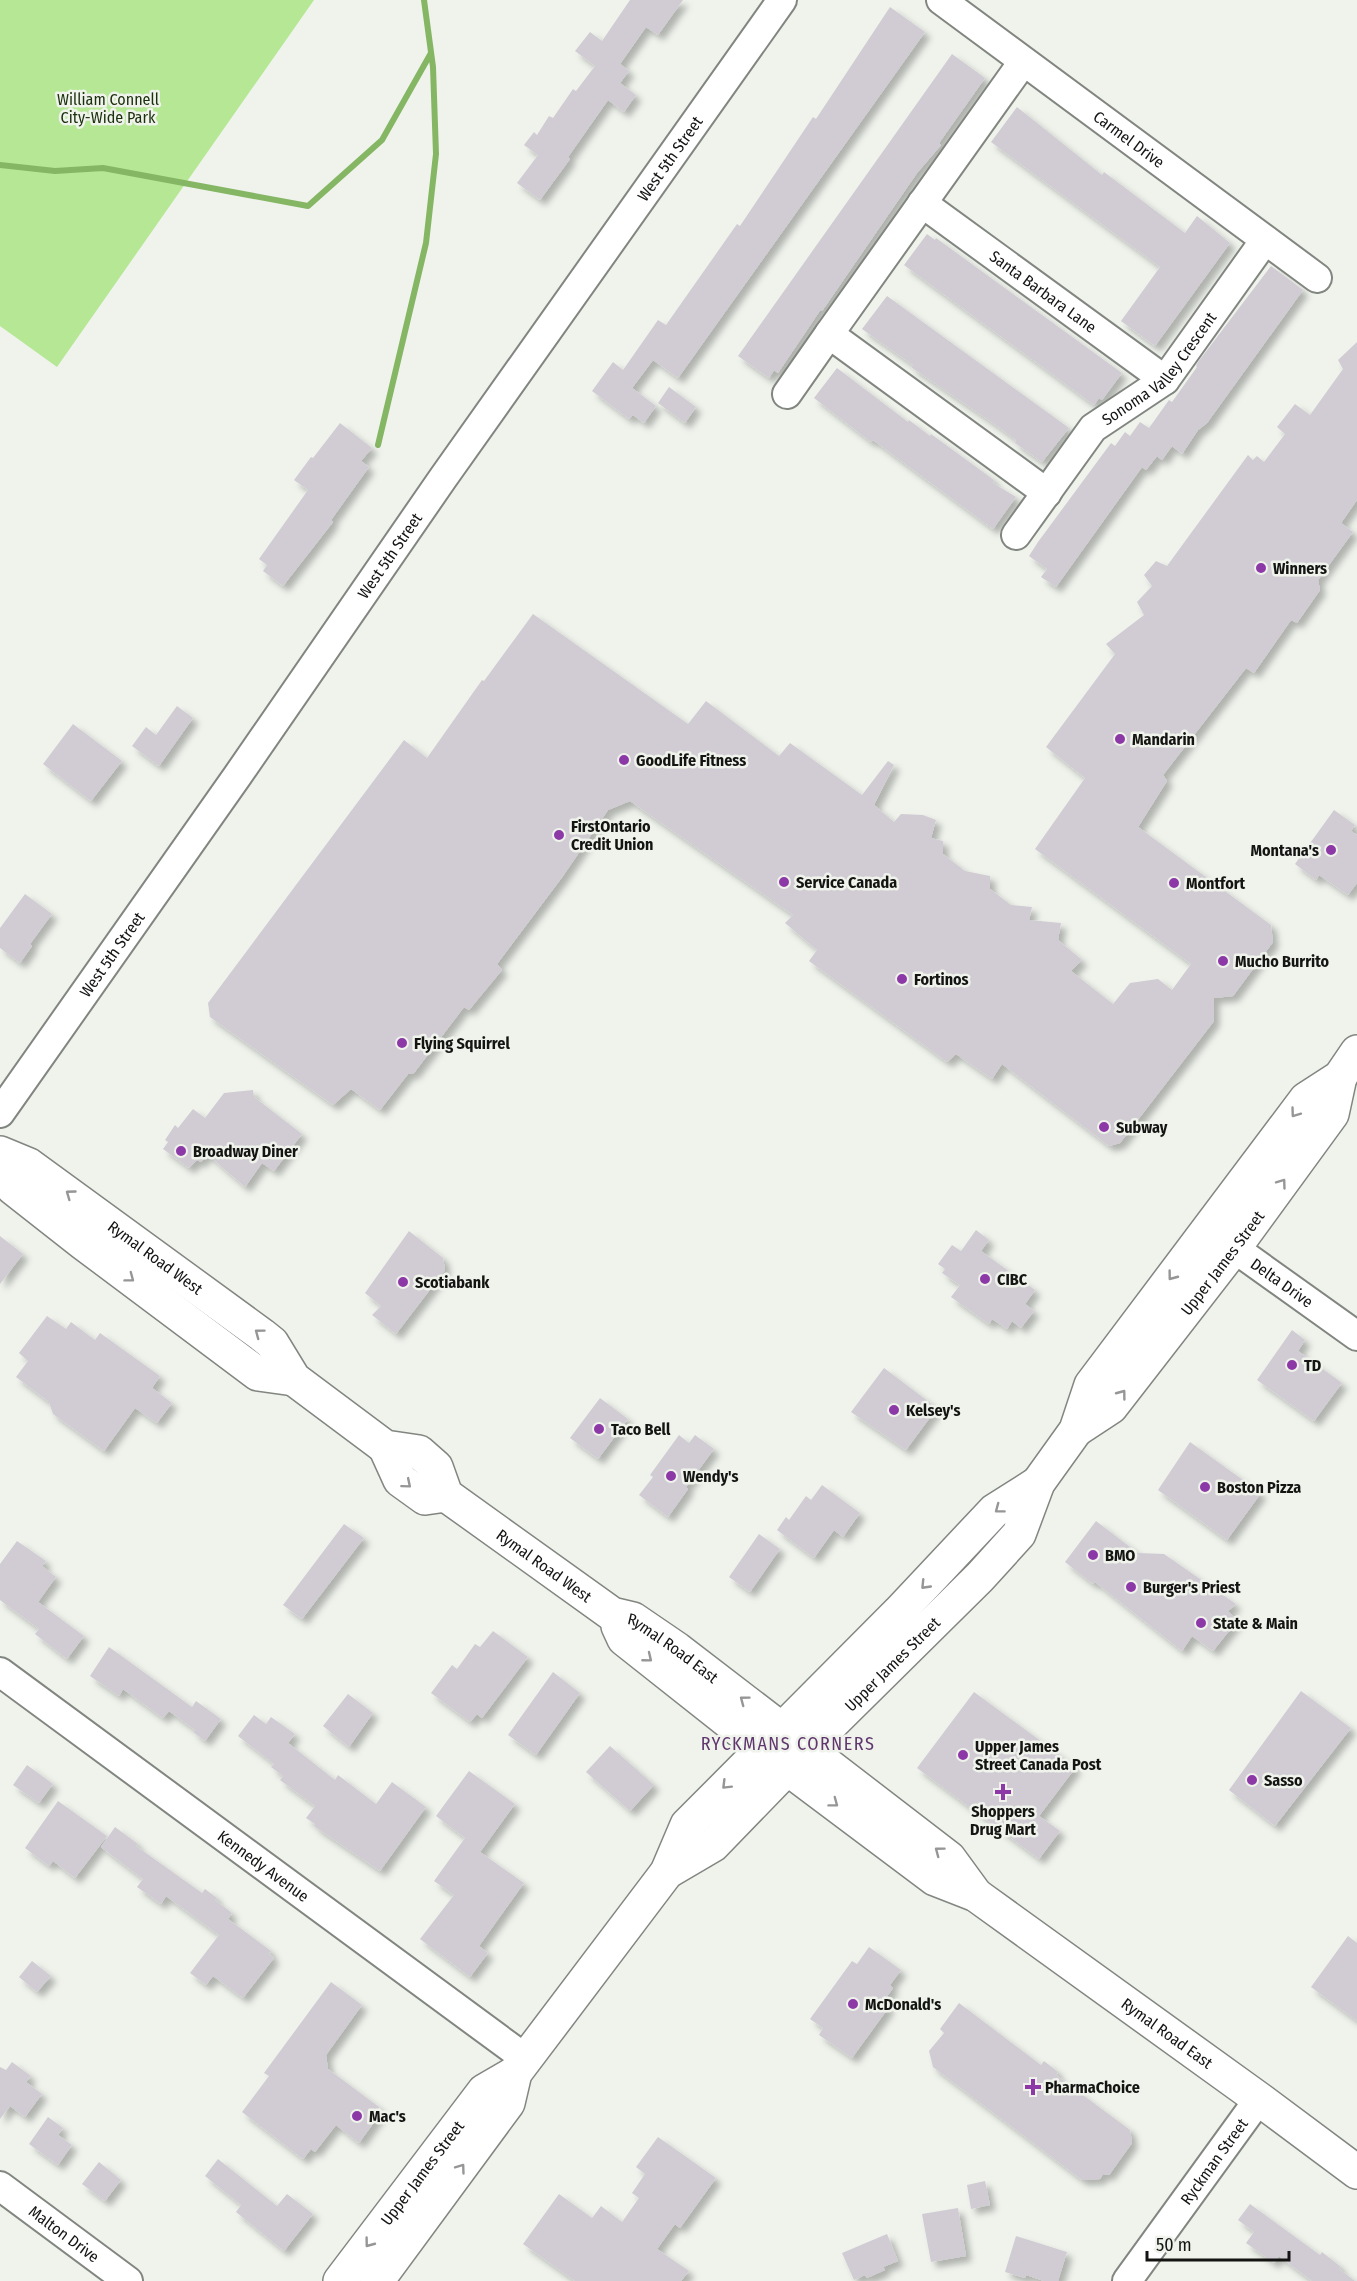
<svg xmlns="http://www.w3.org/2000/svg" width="1357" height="2281" font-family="'Fira Sans Condensed',sans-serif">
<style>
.green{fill:#b5e795}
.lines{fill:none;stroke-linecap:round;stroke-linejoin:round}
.stream{stroke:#85b664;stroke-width:6}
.building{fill:#d1ccd3;filter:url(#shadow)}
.minor-casing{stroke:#828680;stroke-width:32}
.major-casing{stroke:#828680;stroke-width:36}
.minor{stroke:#fff;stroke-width:28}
.major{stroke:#fff;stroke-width:33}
.oneway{stroke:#959695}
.poi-dot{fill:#8c39a7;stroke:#eff3ec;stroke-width:2}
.labels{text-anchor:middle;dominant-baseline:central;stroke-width:5;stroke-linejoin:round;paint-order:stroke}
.park-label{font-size:16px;fill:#1c300e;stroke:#eff3ec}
.street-label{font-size:16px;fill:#141513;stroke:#eff3ec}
.poi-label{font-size:16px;font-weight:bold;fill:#141513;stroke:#eff3ec;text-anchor:start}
.neighbourhood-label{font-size:18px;letter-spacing:1.5px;fill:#5f366d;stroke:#eff3ec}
</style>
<defs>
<filter id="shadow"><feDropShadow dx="5.5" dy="5.5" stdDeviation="3" flood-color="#0004"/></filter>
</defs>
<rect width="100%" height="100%" fill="#eff3ec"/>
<path class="green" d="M0 0H314L57 367 0 326Z"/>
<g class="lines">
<path class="stream" d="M0 165 55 171 103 168 308 206 382 140 431 53
M378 445 426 243 436 154 433 67 424 0"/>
</g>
<path class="building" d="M630 0H683L658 35 646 27 620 64 629 71 620 83 636 95 624 112 608 100 568 157 570 159 540 200 517 183 538 155 524 145 534 132 537 135 549 116 553 118 573 89 576 91 595 66 575 51 590 32 602 41Z
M890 7 925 32 678 378 653 360 632 388 656 406 644 423 633 415 629 419 592 391 613 362 623 370 658 320 666 325 737 224 740 226 813 117 816 119Z
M952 54 985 78 939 143 941 145 917 173 822 311 821 309 778 373 774 370 769 378 738 356Z
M1017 107 1102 175 1104 172 1185 233 1197 216 1230 243 1155 346 1121 321 1160 267 991 142Z
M927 234 935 240 936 238 1122 373 1102 400 1099 398 1094 405 904 265Z
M1271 266 1303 290 1207 423 1198 430 1182 454 1172 446 1162 460 1157 456 1146 470 1142 467 1056 587 1041 577 1047 569 1029 556 1038 542 1111 443 1115 446 1125 432 1130 436 1140 422 1149 428 1169 400 1172 402 1197 367 1196 366 1198 362Z
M887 296 1069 428 1042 462 1015 443 1016 440 993 423 911 367 913 365 862 329Z
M1357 342V500L1341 523 1353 532 1318 580 1320 590 1297 623 1291 620 1254 673 1246 668 1163 775 1167 781 1138 827 1271 925 1273 942 1233 996 1214 998V1021L1120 1143 1109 1146 1002 1064 992 1079 956 1054 947 1062 809 961 817 950 785 923 793 915 630 801 608 810 563 876 497 964 502 970 469 1010 464 1007 414 1073 408 1074 380 1110 351 1089 333 1105 210 1017 208 1003 404 740 427 758 482 680 484 681 533 614 688 724 706 701 779 756 790 743 862 795 888 761 894 765 874 805 894 822 901 814 923 815 936 820 931 838 943 841V854L965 871 990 876V889L1011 905 1032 907 1029 920 1061 923 1058 940 1082 960 1071 971 1113 1004 1130 983 1158 979 1172 990 1191 964 1035 849 1085 778 1046 747 1115 654 1106 644 1144 615 1137 602 1152 586 1144 575 1156 561 1167 566 1248 455 1253 460 1257 456 1264 462 1285 434 1277 427 1295 404 1310 415 1343 369 1338 360Z
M837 368 908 422 909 420 930 436 931 434 994 480 993 483 1016 497 993 529 873 440 871 442 814 398Z
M669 387 696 407 685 423 658 403Z
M340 423 372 448 361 461 369 467 331 520 333 522 283 586 263 571 267 565 259 559 308 490 294 480 311 457 313 458Z
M177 706 193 718 159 766 132 746 146 727 156 735Z
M73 724 122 761 91 801 43 764Z
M1334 810 1355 825 1351 831 1357 835V883L1348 895 1319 875 1316 880 1295 864Z
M25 894 52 914 30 944 32 946 20 963 0 948V928Z
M253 1090 254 1097 302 1134 274 1171 262 1163 245 1187 207 1154 201 1162 197 1160 189 1168 163 1149 168 1142 165 1140 175 1125 178 1128 193 1109 205 1118 224 1093Z
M976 1230 989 1240 981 1251 1035 1290 1025 1304 1034 1311 1021 1328 1012 1321 1007 1329 992 1319 989 1324 951 1297 960 1285 942 1273 945 1269 938 1264 952 1245 961 1251Z
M409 1231 443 1258 445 1270 396 1334 372 1315 381 1306 365 1293Z
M0 1236 23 1254 0 1284Z
M47 1316 66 1329 71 1322 95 1340 100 1333 160 1376 152 1388 172 1403 157 1423 135 1408 104 1451 53 1414 49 1402 16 1377 28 1361 19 1353Z
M1292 1330 1305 1340 1298 1351 1342 1383 1314 1421 1257 1380Z
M884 1368 937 1408 906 1450 851 1412Z
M600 1398 628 1419 598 1459 570 1438Z
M679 1435 689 1443 695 1435 714 1449 686 1487 688 1489 668 1517 639 1495 653 1477 650 1475Z
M1190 1442 1261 1493 1227 1540 1158 1490Z
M822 1485 860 1513 843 1537 834 1530 814 1558 777 1530 786 1517 789 1520 806 1496 811 1500Z
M1096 1521 1138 1553 1164 1554 1236 1604 1228 1611 1237 1621 1213 1651 1192 1636 1182 1651 1095 1582 1093 1584 1065 1562Z
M344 1524 364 1538 302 1619 283 1605Z
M759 1534 780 1549 750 1592 729 1577Z
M17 1541 46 1561 42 1566 56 1577 38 1602 84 1636 67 1659 35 1634 39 1629 0 1600V1564Z
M493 1631 528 1657 482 1718 477 1714 470 1722 431 1693 452 1665 457 1669 475 1644 480 1647Z
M109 1647 192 1707 196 1701 221 1719 205 1741 193 1732 195 1730 169 1711 163 1718 123 1689 119 1696 90 1676Z
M553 1672 580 1693 536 1755 508 1735Z
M1301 1691 1351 1728 1275 1826 1229 1790Z
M974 1692 1076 1767 1039 1816 1060 1831 1039 1859 917 1768Z
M348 1694 373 1713 349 1747 323 1726Z
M254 1715 266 1724 271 1717 295 1734 288 1743 335 1780 338 1775 376 1804 392 1782 426 1807 380 1871 314 1826 315 1824 306 1818 315 1806 280 1780 283 1776 271 1767 274 1764 238 1736Z
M610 1746 654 1785 630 1811 586 1772Z
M27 1765 53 1784 39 1803 13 1785Z
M469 1771 515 1804 480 1852 524 1883 479 1946 488 1953 470 1977 420 1939 454 1895 434 1881 465 1838 436 1816Z
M58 1801 107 1836 75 1878 53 1861 49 1866 25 1848Z
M115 1827 138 1844 136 1846 202 1893 205 1889 217 1898 215 1900 232 1913 228 1919 271 1951 269 1954 274 1958 243 1998 213 1976 206 1985 190 1973 219 1935 166 1896 161 1904 137 1887 143 1879 101 1847Z
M1348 1936 1357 1943V2021L1311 1987Z
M869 1947 901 1970 890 1985 893 1988 883 2002 889 2007 852 2058 819 2035 823 2028 810 2019 852 1961 857 1964Z
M32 1961 51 1976 37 1992 19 1977Z
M331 1982 362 2005 326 2055 328 2069 379 2107 380 2114 359 2143 336 2125 315 2152 311 2149 303 2159 242 2112 269 2076 264 2073Z
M959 2003 1041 2065 1044 2061 1058 2072 1056 2075 1130 2130 1132 2143 1109 2175 1103 2174 1100 2179 1082 2180 933 2067 929 2051 944 2033 940 2029Z
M12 2062 31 2076 26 2082 42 2094 25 2117 10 2106 0 2119V2067L6 2070Z
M48 2117 63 2128 58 2135 72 2145 58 2165 29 2144Z
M658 2137 716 2178 680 2228 675 2224 657 2249 689 2271 681 2281H575L523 2244 559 2194 592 2218 601 2206 622 2222 639 2198 632 2193 645 2174 636 2167Z
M218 2159 277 2206 287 2194 313 2214 284 2251 236 2212 241 2205 205 2176Z
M99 2162 121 2180 105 2201 82 2184Z
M985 2181 990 2205 971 2209 967 2185Z
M1250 2204 1320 2255 1322 2252 1341 2267 1339 2269 1355 2281H1312L1279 2256 1274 2263 1246 2243 1254 2232 1238 2220Z
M958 2208 966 2256 931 2262 922 2214Z
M887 2234 898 2261 883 2267 885 2270 867 2278 865 2275 854 2280 842 2253Z
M1016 2236 1067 2252 1058 2281H1044L1026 2275 1025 2278 1005 2272Z"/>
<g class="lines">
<defs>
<g id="minor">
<path id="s1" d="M941 0 1317 278"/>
<path d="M1023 62 829 334 1047 493"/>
<path id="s2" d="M922 203 1165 380"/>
<path d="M787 394 829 334"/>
<path id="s3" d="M1016 535 1093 428 1165 380 1265 240"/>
<path id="s4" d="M0 1113 238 775 443 478 782 0"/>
<path id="s5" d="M1217 1236 1357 1336"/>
<path id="s6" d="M0 1672 526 2059"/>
<path id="s7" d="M0 2186 128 2281"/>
<path id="s8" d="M1127 2281 1259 2099"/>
</g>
<g id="major">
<path id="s9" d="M0 1153 29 1165 262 1335 272 1343 294 1379 385 1447 419 1452 436 1467 446 1495 612 1614 633 1619 677 1649 949 1858 976 1895"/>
<path d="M0 1172 13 1188 83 1243 258 1374 294 1379"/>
<path id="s10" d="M1076 1430 1111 1407 1235 1247 1332 1114 1340 1077"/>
<path d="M385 1447 400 1480 425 1498 446 1495"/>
<path id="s11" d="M618 1626 624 1639 787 1768 935 1879 976 1895 1259 2099 1357 2172"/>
<path id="s12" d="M667 1872 713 1845 806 1749 980 1577 1019 1534 1038 1483 1076 1430 1091 1385 1306 1099 1340 1077 1357 1052"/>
<path id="s13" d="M340 2281 484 2091 515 2073"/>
<path d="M377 2281 508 2103 515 2073 667 1872 687 1825 899 1612 994 1511 1038 1483"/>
</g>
</defs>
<use href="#minor" class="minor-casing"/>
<use href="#major" class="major-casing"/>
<use href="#minor" class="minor"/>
<use href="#major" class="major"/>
</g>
<defs><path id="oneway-chevron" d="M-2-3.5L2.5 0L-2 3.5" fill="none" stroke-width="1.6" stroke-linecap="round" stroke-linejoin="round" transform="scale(1.5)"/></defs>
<g class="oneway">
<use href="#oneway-chevron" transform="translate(1295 1113) rotate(126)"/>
<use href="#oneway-chevron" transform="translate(1282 1183) rotate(-54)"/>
<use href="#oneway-chevron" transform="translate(70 1194) rotate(-144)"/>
<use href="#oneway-chevron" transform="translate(1172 1276) rotate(127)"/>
<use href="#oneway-chevron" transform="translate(130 1278) rotate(37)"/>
<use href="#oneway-chevron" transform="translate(259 1333) rotate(-143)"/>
<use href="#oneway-chevron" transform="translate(1122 1394) rotate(-53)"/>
<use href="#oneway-chevron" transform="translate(407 1484) rotate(40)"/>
<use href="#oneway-chevron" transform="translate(999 1509) rotate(143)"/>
<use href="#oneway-chevron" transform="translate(925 1585) rotate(134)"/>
<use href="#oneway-chevron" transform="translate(648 1658) rotate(39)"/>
<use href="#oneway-chevron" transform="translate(744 1700) rotate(-143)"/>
<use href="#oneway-chevron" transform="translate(726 1785) rotate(135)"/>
<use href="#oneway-chevron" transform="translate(834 1803) rotate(37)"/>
<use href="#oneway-chevron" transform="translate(939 1851) rotate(-143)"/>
<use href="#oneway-chevron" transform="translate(461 2168) rotate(-54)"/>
<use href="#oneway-chevron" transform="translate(369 2243) rotate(127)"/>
</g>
<g class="poi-dot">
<circle cx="1261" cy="568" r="6"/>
<circle cx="1120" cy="739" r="6"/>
<circle cx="624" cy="760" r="6"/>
<circle cx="559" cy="835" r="6"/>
<circle cx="1331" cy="850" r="6"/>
<circle cx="784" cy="882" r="6"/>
<circle cx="1174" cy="883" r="6"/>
<circle cx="1223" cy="961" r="6"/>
<circle cx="902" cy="979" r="6"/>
<circle cx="402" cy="1043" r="6"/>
<circle cx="1104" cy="1127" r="6"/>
<circle cx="181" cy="1151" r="6"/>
<circle cx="985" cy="1279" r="6"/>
<circle cx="403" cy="1282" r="6"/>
<circle cx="1292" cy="1365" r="6"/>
<circle cx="894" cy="1410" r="6"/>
<circle cx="599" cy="1429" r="6"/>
<circle cx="671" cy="1476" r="6"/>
<circle cx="1205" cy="1487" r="6"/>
<circle cx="1093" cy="1555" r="6"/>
<circle cx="1131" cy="1587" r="6"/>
<circle cx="1201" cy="1623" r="6"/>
<circle cx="963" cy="1755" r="6"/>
<circle cx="1252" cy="1780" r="6"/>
<path d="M1000 1783h6v6h6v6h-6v6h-6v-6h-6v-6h6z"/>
<circle cx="853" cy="2004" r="6"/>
<path d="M1030 2078h6v6h6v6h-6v6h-6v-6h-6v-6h6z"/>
<circle cx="357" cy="2116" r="6"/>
</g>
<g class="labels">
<g class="park-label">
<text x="108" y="99">William Connell<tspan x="108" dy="18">City-Wide Park</tspan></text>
</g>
<g class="street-label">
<text stroke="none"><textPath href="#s1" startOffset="234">Carmel Drive</textPath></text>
<text stroke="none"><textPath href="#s4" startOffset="1166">West 5th Street</textPath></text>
<text stroke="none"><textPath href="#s2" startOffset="150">Santa Barbara Lane</textPath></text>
<text stroke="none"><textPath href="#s3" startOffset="222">Sonoma Valley Crescent</textPath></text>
<text stroke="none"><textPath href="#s4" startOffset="680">West 5th Street</textPath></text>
<text stroke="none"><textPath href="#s4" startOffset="194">West 5th Street</textPath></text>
<text stroke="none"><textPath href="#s9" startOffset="188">Rymal Road West</textPath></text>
<text stroke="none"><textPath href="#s10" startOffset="224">Upper James Street</textPath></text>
<text stroke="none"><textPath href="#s5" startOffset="80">Delta Drive</textPath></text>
<text stroke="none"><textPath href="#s9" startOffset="696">Rymal Road West</textPath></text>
<text stroke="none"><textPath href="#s9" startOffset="850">Rymal Road East</textPath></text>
<text stroke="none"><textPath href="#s12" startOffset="308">Upper James Street</textPath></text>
<text stroke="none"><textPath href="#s6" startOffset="327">Kennedy Avenue</textPath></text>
<text stroke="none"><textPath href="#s11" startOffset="687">Rymal Road East</textPath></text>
<text stroke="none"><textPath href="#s8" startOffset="148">Ryckman Street</textPath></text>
<text stroke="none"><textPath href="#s13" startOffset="136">Upper James Street</textPath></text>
<text stroke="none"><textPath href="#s7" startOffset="80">Malton Drive</textPath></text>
</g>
<g class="poi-label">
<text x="1273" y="568">Winners</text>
<text x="1132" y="739">Mandarin</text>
<text x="636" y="760">GoodLife Fitness</text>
<text x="571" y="826">FirstOntario<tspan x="571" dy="18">Credit Union</tspan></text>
<text x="1319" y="850" text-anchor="end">Montana's</text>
<text x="796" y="882">Service Canada</text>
<text x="1186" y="883">Montfort</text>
<text x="1235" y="961">Mucho Burrito</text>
<text x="914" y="979">Fortinos</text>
<text x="414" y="1043">Flying Squirrel</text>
<text x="1116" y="1127">Subway</text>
<text x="193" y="1151">Broadway Diner</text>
<text x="997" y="1279">CIBC</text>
<text x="415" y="1282">Scotiabank</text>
<text x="1304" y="1365">TD</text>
<text x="906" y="1410">Kelsey's</text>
<text x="611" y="1429">Taco Bell</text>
<text x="683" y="1476">Wendy's</text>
<text x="1217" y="1487">Boston Pizza</text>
<text x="1105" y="1555">BMO</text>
<text x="1143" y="1587">Burger's Priest</text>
<text x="1213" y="1623">State &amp; Main</text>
<text x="975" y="1746">Upper James<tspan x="975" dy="18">Street Canada Post</tspan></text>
<text x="1264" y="1780">Sasso</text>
<text x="1003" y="1811" text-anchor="middle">Shoppers<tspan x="1003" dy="18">Drug Mart</tspan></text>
<text x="865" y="2004">McDonald's</text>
<text x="1045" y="2087">PharmaChoice</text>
<text x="369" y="2116">Mac's</text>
</g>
<g class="neighbourhood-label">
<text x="788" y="1744">RYCKMANS CORNERS</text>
</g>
</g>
<path d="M1147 2251v9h142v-9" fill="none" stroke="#141513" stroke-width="3"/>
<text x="1156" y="2251" font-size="18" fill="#141513" stroke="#eff3ec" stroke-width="4.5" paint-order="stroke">50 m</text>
</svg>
